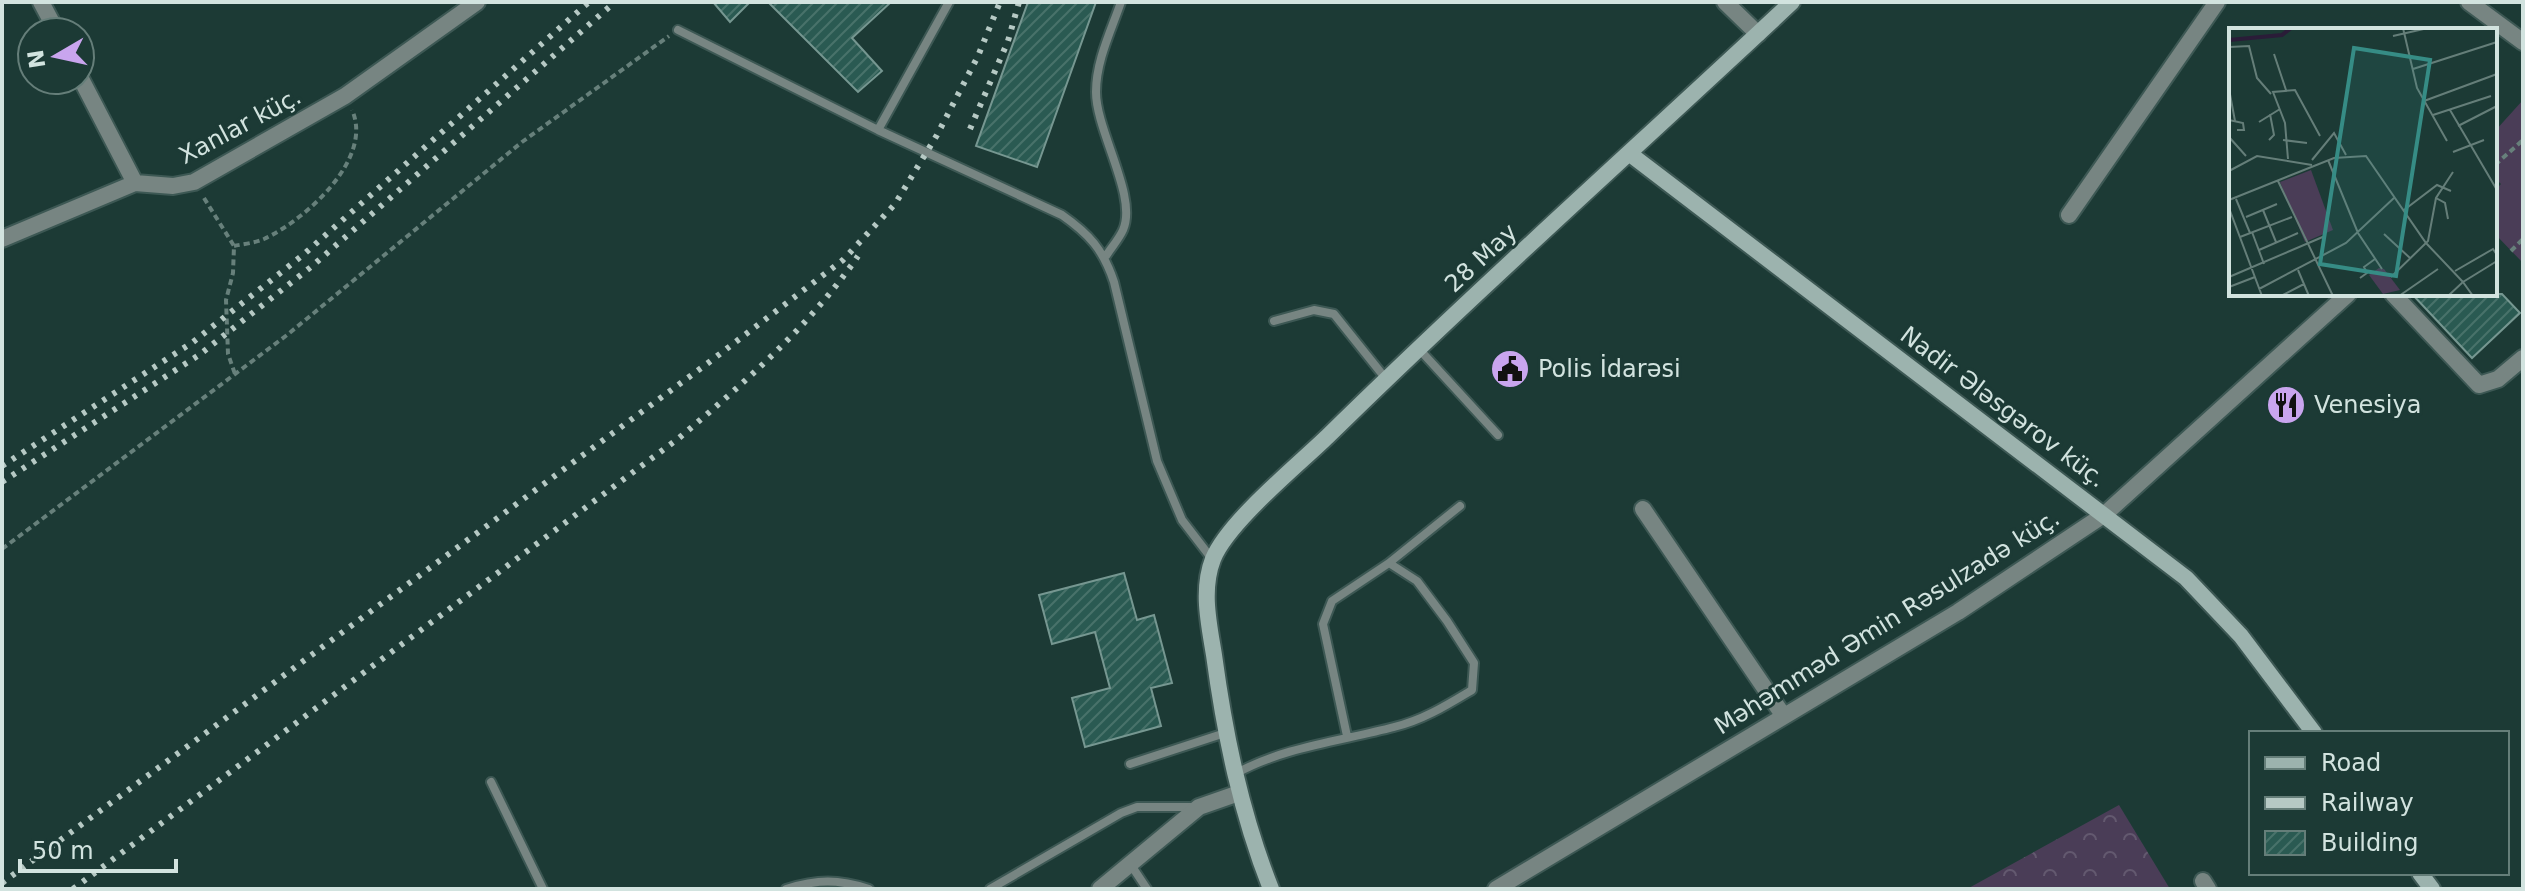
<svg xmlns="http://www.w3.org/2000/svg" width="2525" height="891" font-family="'DejaVu Sans',sans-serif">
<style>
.forest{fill:url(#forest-crowns)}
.green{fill:#4a3d57}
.building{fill:url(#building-hatch);stroke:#769791;stroke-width:2}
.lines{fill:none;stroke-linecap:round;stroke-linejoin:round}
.lane-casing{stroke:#3d5854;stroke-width:12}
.street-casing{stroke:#3d5854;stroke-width:20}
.secondary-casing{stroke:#3d5854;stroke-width:20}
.path{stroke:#67807b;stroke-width:4;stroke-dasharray:6 4;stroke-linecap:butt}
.lane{stroke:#778582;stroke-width:8}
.street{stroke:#778582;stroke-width:16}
.secondary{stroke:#9cb3ae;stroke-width:16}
.rail{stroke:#b6c9c4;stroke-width:6;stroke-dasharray:4 8;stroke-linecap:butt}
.labels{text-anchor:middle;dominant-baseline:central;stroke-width:6;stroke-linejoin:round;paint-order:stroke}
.street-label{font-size:24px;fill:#d2e3df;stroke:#1c3a35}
.poi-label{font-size:24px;fill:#d2e3df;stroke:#1c3a35;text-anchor:start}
.inset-river{fill:none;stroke:#2a1c38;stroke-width:4}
.inset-road{fill:none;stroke:#657e79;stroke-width:2}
.view{fill:#368c85;fill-opacity:0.15;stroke:#368c85;stroke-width:4}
.inset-edge{fill:none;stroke:#d2e3df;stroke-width:4}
</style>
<defs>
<pattern id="forest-crowns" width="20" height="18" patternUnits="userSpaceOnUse" patternTransform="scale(2)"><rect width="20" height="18" fill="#4a3d57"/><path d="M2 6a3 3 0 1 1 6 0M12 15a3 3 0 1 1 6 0" fill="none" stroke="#63596f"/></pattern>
<pattern id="building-hatch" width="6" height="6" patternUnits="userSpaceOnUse" patternTransform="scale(2)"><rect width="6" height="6" fill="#2a5a52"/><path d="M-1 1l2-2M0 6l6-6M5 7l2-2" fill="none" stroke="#48726a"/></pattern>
</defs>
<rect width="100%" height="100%" fill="#1c3a35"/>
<path class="forest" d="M2119 805 2170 889H1967Z"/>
<path class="green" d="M2523 100V263L2495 234V190L2501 184 2495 178V131Z"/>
<path class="building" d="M713 2H750L730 22Z
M768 2H891L852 38 882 71 858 92Z
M1028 2H1096L1037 167 976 146Z
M2412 294H2502L2520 313 2472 358Z
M1124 573 1137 620 1154 615 1172 683 1151 688 1161 726 1085 747 1072 698 1110 688 1095 632 1052 644 1039 595Z"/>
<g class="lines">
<defs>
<path id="lane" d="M678 30 878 130 1062 215C1089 234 1103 249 1114 282L1157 461 1182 520 1212 559
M878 130 949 2
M1106 256C1111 248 1119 239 1123 230 1138 197 1096 131 1096 92 1096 61 1111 31 1121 2
M1274 321 1314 310 1334 314 1386 379
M1419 349 1498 435
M1389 563 1460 506
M1130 764 1225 733
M1235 774C1283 747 1341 741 1394 727 1423 720 1447 705 1472 690L1474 663 1447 621 1417 581 1389 563 1332 601 1323 624 1347 736
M491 782 543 889
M1131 865 1147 889
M786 889C817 879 839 879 869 889
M990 889 1121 813 1137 807H1194"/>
<path id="street" d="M41 2 57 32
M1725 2 1758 34
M2469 2 2523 42
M80 77 135 183
M2069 215 2217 2
M2 239 135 183 173 186 194 182 345 96 477 2
M2393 294 2479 385 2498 379 2523 358
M1643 509 1783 715
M2203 881 2208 889
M1100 889 1199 807 1239 793
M1496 889 1958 612 2105 514 2348 294"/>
<path id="secondary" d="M1630 154 2186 578 2241 636 2314 733
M2420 873 2432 889
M1271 889C1241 813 1225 736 1214 655 1209 624 1201 590 1213 559 1228 522 1297 466 1328 436 1479 288 1638 146 1792 2"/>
</defs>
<use href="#lane" class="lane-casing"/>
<use href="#street" class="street-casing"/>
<use href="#secondary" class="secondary-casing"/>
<path class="path" d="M2495 165 2523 140
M204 198 234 246 233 273 226 300 228 354 235 374
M234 246C243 244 255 243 264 239 305 220 374 159 352 110
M2511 251 2523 239
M2 549 287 335 522 142 669 36"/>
<use href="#lane" class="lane"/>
<use href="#street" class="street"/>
<use href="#secondary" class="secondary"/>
<path class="rail" d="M970 129 1008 41 1019 2
M2 466 193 342 303 255 589 2
M2 482 199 355 311 267 615 2
M2 883 708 363 843 260 895 204 937 135 978 56 1000 2
M73 889 679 438C744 383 809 327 858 256"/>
</g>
<defs>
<symbol id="civic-disc" viewBox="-11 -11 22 22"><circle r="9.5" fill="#c9a5ee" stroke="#1c3a35"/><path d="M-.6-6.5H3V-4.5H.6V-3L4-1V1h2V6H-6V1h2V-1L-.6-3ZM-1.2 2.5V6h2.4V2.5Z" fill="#111"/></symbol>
<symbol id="restaurant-disc" viewBox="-11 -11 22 22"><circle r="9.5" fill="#c9a5ee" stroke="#1c3a35"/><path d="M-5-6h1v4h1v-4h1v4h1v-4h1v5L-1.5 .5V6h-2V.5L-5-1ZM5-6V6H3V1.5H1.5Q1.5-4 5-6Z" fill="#111"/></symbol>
</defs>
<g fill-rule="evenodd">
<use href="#civic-disc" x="1488" y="347" width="44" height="44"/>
<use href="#restaurant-disc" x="2264" y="383" width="44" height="44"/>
</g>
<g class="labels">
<g class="street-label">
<text transform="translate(240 126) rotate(-28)">Xanlar küç.</text>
<text transform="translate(1481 258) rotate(-43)">28 May</text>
<text transform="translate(2003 407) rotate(37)">Nadir Ələsgərov küç.</text>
<text transform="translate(1887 622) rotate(-32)">Məhəmməd Əmin Rəsulzadə küç.</text>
</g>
<g class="poi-label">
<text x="1538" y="369">Polis İdarəsi</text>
<text x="2314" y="405">Venesiya</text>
</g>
</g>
<g transform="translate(2229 28)">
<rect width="268" height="268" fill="#1c3a35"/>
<path d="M82 142 104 202 76 214 51 154Z" fill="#4a3d57"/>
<path d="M150 240 155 241 171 262 154 266 140 247Z" fill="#4a3d57"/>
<path class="inset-river" d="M0 12 53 7 62 0"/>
<path class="inset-road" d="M174 0 188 60 218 113M164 8 199 0M0 19 20 18 28 50 42 66M45 26 57 62M184 41 268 14M0 61 6 93M195 73 268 46M221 82 268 162M204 87 262 68M0 92 14 95 15 102H8M30 94 51 81M229 98 268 78M0 109 17 128M40 112 45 107 41 86M54 112 78 115M224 124 255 112M59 131 56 95 44 64 66 62 91 108M83 132 105 105 117 127M99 132 129 205 153 241M0 143 28 128 83 137M49 153 104 268M207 170 216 175 219 191M7 171 21 205M0 172 105 130 137 128 197 215 234 254 219 268M0 180 33 268M34 182 47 214M175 182 208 157 222 163M17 189 48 176M23 204 35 236M155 206 181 230M11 209 63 189M30 222 69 205M69 242 80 268M226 243 264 221 268 227M0 249 96 208M162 249 199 213 207 170 224 144M131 250 138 245 135 239 146 231M0 259 26 249M30 261 117 215 166 169M52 268 75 256M170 268 209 241M244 268 234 254 268 233"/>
<path class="view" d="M125 20 201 32 167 248 91 236Z"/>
<rect width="268" height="268" class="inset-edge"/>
</g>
<rect width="2525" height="891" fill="none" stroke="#d2e3df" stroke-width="8"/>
<rect x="2249" y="731" width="260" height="144" fill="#1c3a35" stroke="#657e79" stroke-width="2"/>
<rect x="2265" y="757" width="40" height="12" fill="#9cb3ae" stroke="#657e79" stroke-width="2"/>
<text x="2321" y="771" font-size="24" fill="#d2e3df">Road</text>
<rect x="2265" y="797" width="40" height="12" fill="#b6c9c4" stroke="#657e79" stroke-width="2"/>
<text x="2321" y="811" font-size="24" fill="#d2e3df">Railway</text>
<rect x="2265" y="831" width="40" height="24" fill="url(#building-hatch)" stroke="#657e79" stroke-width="2"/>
<text x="2321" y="851" font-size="24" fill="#d2e3df">Building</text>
<g transform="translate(56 56) rotate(261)"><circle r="38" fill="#1c3a35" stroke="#657e79" stroke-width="2"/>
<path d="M0-6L14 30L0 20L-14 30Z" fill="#c9a5ee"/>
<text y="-12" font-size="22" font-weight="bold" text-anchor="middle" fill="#d2e3df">N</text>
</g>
<path d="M20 859v12h156v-12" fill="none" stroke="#d2e3df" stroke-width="4"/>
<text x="32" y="859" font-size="24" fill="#d2e3df" stroke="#1c3a35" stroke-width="6" paint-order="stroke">50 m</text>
</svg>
